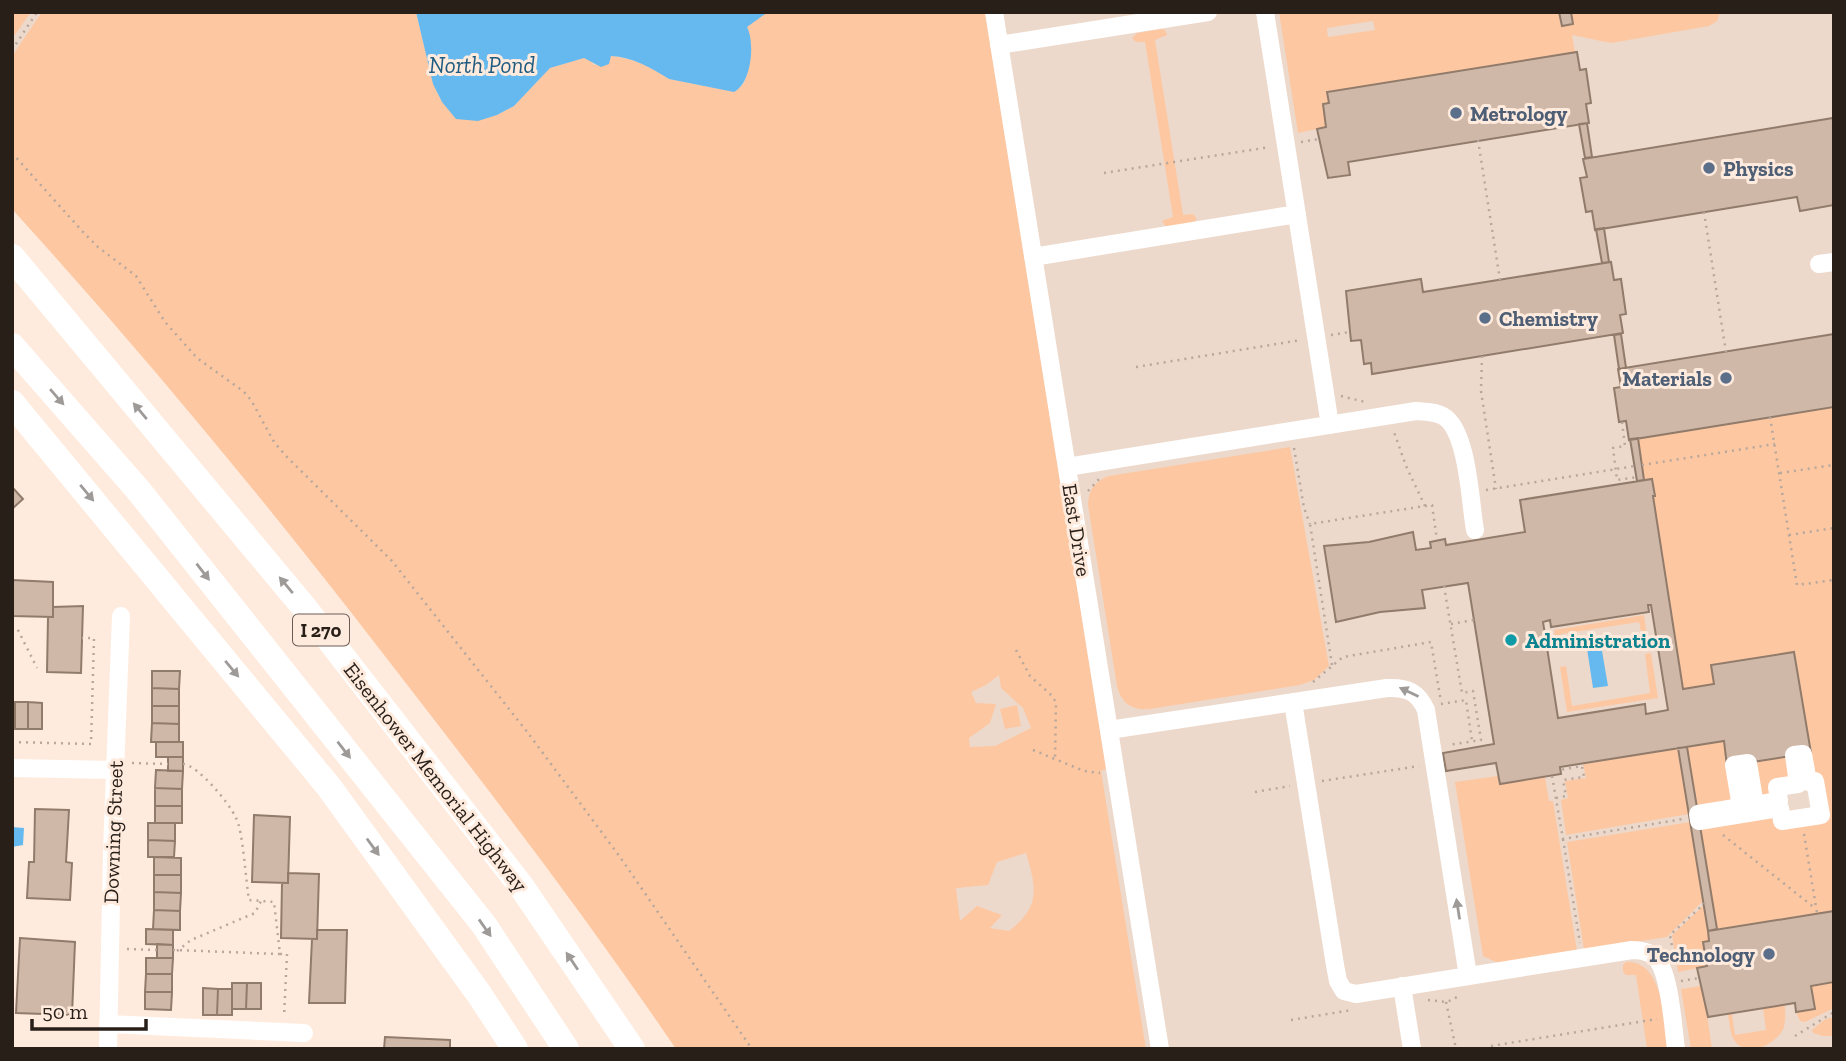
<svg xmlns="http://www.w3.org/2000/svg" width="1846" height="1061" font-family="'Zilla Slab',serif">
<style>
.industrial{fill:#edd9cb}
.green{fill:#fdc7a1;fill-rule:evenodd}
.water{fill:#66b9ef}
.building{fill:#d0b8a8;stroke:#917b6b;stroke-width:2;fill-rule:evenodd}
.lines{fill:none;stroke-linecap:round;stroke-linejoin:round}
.path{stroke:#b7a79c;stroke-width:2.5;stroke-dasharray:2 5;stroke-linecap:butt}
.minor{stroke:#fff;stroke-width:18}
.highway{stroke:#fff;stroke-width:26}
.oneway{fill:#9e9a98}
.service-dot{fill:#5c6f8a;stroke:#ffebdd;stroke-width:2.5}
.culture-dot{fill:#0f9aa8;stroke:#ffebdd;stroke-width:2.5}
.labels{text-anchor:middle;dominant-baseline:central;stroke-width:6;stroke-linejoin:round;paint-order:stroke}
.shield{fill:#ffebdd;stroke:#685c54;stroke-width:2}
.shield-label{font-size:19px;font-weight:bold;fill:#281f19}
.service-label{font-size:21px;font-weight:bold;fill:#4e5e75;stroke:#ffebdd;text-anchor:start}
.street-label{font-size:21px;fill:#281f19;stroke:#ffebdd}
.culture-label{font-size:21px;font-weight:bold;fill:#0d838f;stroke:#ffebdd;text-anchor:start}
.water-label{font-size:23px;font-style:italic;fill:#1f5b80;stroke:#ffebdd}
</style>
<rect width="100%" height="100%" fill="#ffebdd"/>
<path class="industrial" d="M12 12H1834V1049H742L12 163Z"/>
<path class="green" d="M12 12H31L12 39Z
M42 12H416L433 84 442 102 497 115 514 106 550 68 584 58 589 59 594 65 609 62 611 56C632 58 652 67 669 79L734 92C736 91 743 85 743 84 751 74 752 37 746 27L768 12H985L1106 769 1101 771 1146 1049H676C583 912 482 781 381 651 264 499 141 351 12 209V56ZM999 675 1001 688 1023 708 1031 728 995 746 970 747 969 738 990 723 996 704 976 703 971 692 986 685ZM1026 853C1037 889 1040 907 1009 931L990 928 1002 915 977 906 960 921 956 888 988 885 997 862Z
M1279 12H1559L1562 26 1573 24 1571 12 1720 13 1717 21 1709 26 1611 43 1572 35 1575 52 1327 92 1329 103 1323 104 1326 127 1298 133ZM1373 21 1375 30 1328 37 1327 28Z
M1162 29 1165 30 1167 35 1155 40 1183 215 1193 214 1197 219 1192 224 1166 227 1162 221 1173 217 1145 42H1136L1132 38 1137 33Z
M1834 407V911L1717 929 1699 821 1780 808 1782 820 1821 815 1795 652 1712 665 1714 684 1683 689 1653 497 1655 496 1652 479 1644 480 1638 438Z
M1290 447 1329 666 1314 680 1300 685 1150 709C1132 711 1121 703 1117 686L1088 505C1088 490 1095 481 1109 476Z
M1644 615 1647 636H1642L1639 622 1561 634 1563 649 1557 650 1554 630Z
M1651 653 1658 698 1567 712 1560 667 1566 666 1572 706 1650 693 1645 654Z
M1017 705 1021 726 1005 729 1000 709Z
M1724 741 1727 766 1741 807 1698 814 1687 747Z
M1678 748 1689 814 1566 835 1561 800 1568 798 1565 781 1586 778 1583 764Z
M1794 755 1798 784 1779 801 1755 805 1748 763Z
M1498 776 1500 784 1545 777 1549 801H1553L1577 951 1505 962H1496L1483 956 1455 782Z
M1690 822 1703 901 1667 937 1584 950 1567 842Z
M1704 905 1709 941 1703 942 1707 966 1678 972 1672 935Z
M1626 962C1664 960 1664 1022 1668 1049H1647L1636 975H1626L1623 972V965Z
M1834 982V1008L1805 1022 1800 1021 1796 1012 1815 1009 1811 986Z
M1700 986 1703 987 1712 1049H1691L1681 989Z
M1785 1005C1785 1012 1786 1019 1784 1027 1777 1046 1742 1061 1732 1036 1730 1029 1729 1021 1728 1014H1732L1735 1035 1766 1030 1763 1008Z
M1834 1017V1036H1823L1813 1033 1812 1030 1824 1020Z"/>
<path class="water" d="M416 12H768L747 27C755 42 752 83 734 92L669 79C652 68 632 57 611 56L609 64 601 67 584 58 550 68 514 106 497 115 478 121 456 119 442 102 433 84Z
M1600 639 1608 686 1593 688 1586 642Z
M12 827 24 828 23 845 12 847Z"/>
<path class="building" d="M1559 12H1571L1573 24 1562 26Z
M1577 52 1580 70 1586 69 1591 103 1586 104 1589 123 1348 162 1350 175 1328 178 1317 129 1326 127 1323 104 1329 103 1327 92Z
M1833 118 1834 205 1800 211 1797 197 1595 230 1592 211 1586 212 1580 178 1587 177 1583 159Z
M1587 123 1592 157 1585 158 1579 124Z
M1604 228 1609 262 1602 263 1596 229Z
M1611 262 1614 280 1621 279 1626 314 1620 315 1623 333 1372 374 1371 363 1364 364 1361 340 1351 341 1346 291 1421 279 1423 292Z
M1621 334 1626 368 1619 369 1614 335Z
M1834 334V407L1629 440 1626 421 1619 422 1614 388 1621 387 1618 369Z
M1638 438 1644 480 1637 481 1630 439Z
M1652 479 1655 496H1653L1683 689 1714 684 1711 665 1794 652 1811 753 1727 766 1724 741 1560 767 1561 774 1500 784 1496 763 1446 771 1443 753 1494 744 1468 583 1422 590 1425 608 1380 612 1336 622 1324 546 1369 542 1413 532 1416 550 1431 548 1430 542 1445 539 1446 545 1525 532 1520 500ZM1648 605H1651L1668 710 1646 714 1645 704 1558 718 1543 622 1550 620 1551 627 1649 612Z
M12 487 23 499 12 509Z
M12 580 53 582V617L12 616Z
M83 606 81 673 47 672 48 617H53V607Z
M152 671H180L179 689 152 688Z
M152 688 179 689V706H152Z
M12 702H15V729H12Z
M15 702H28V729H15Z
M28 702 42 703V729H28Z
M152 706H179V724L152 723Z
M152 723 179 724V742H151Z
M156 742H183V757H156Z
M1687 747 1717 929 1708 931 1678 748Z
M168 757H183V771H168Z
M156 770 183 771 182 789 155 788Z
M155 788 182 789V806H155Z
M155 806H182V823H155Z
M35 809 69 810 66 862 72 863 70 900 27 898 29 862H34Z
M254 815 290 817 288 883 252 882Z
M148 823H175V841L148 840Z
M148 840 175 841 174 857H148Z
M154 857 181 858V875H154Z
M288 873 319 874 317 939 281 938 282 883H288Z
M154 875H181V893L154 892Z
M154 892 181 893 180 911 154 910Z
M154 910 180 911V930L153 929Z
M1834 911V982L1811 986 1815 1009 1796 1012 1795 1003 1708 1017 1697 968 1707 966 1703 942 1709 941 1708 931Z
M146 929 173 930V945L146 944Z
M317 930H347L345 1003H309L312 939H317Z
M20 938 75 942 72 1015 16 1013Z
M157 944 173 945V958H157Z
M146 958H173L172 974H146Z
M146 974H172V992H145Z
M232 983H247L246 1009H232Z
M247 983H261V1009H246Z
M203 988 218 989 217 1015H203Z
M218 989H232V1015H217Z
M145 992H172L171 1010 145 1009Z
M385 1037 450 1040V1049H384Z"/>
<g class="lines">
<path class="path" d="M12 50 37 12
M1478 140 1500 280
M1301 142 1319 139
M12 153 83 232 98 247 136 276 165 322 197 358 243 391 251 400 274 442 286 456 392 561 528 733 620 857 752 1049
M1104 173 1270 147
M1704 212 1726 352
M1331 335 1350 332
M1482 356 1481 391 1496 489
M1136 367 1301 340
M1341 396 1365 402
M1770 417 1797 585 1834 580
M1622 422 1625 446 1613 448 1617 480 1637 477
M1294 448 1304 508 1310 524
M1642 465 1775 444
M1780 473 1834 465
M1486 490 1635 466
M1088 491 1100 478
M1425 506 1432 505 1437 540
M1789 535 1834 528
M1444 586 1462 693 1473 691 1481 740 1448 745
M1451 624 1474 620
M12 628H17L37 668
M1016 650 1030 676 1050 694 1056 702 1055 759
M1332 665 1310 524 1425 506 1406 466 1394 432
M1313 682 1343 657 1431 642 1441 702
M1441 704 1466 700 1472 741
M12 742 91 744 94 638H82
M1033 750 1084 771 1100 773
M132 763 168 764
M183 764C198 765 230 804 236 818 243 830 246 883 249 900L274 902 280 954H287L284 1017
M1552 776 1563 839 1683 819
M1322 781 1419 766
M1255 792 1290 786
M1556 798 1566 796 1563 780 1584 777 1582 766 1560 770
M1804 834 1817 913
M1723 835 1816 909
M1563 839 1580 943
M127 949 157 950
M173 950 280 954
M177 951 191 940 255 913 261 901
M1673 952 1670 935 1704 904 1708 903
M1681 981 1699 978
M1428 1000 1447 1002 1461 995
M1446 1002 1456 1049
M1291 1020 1352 1010
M1795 1036 1834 1012
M1491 1046 1657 1019"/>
<path class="minor" d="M994 12 1160 1049
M1265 12 1330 425
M999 45 1208 12
M1033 257 1297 214
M1819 264 1834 262
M1067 467 1416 411C1425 412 1434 411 1443 416 1468 430 1470 502 1475 530
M1293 702 1335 965 1338 981 1344 991 1356 994 1632 950C1640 950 1647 951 1654 956 1670 969 1673 1028 1676 1049
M1109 730 1387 688C1407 687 1418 692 1426 710L1468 976
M1803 754 1808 782 1815 781 1821 815 1782 821 1780 808 1699 821 1698 814 1741 807 1734 765 1748 763 1755 805 1779 801 1777 787 1798 784 1794 755Z
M12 768 115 770
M1402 986 1412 1049
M108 1024 304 1033
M108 1049 112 851 121 616"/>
<path class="highway" d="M12 257 303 606 521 886 632 1049
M12 346 139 491 484 925 566 1049
M12 403 329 787 479 994 515 1049"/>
</g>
<defs><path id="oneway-solid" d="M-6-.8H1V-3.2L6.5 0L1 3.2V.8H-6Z" transform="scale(1.75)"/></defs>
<g class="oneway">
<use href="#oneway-solid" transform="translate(57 397) rotate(49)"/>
<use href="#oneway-solid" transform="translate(140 411) rotate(-130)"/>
<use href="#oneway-solid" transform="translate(87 493) rotate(50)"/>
<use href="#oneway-solid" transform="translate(203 572) rotate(52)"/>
<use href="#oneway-solid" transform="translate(286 585) rotate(-130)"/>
<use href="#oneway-solid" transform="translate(232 669) rotate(50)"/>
<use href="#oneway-solid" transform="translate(1409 692) rotate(-155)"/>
<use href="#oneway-solid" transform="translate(344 750) rotate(52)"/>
<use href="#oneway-solid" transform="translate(373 847) rotate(54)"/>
<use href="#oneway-solid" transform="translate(1458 909) rotate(-99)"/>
<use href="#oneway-solid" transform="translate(485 928) rotate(55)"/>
<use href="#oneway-solid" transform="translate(572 961) rotate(-124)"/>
</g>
<g class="service-dot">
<circle cx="1456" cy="113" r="7"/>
<circle cx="1709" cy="168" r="7"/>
<circle cx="1485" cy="318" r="7"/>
<circle cx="1726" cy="378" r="7"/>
<circle cx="1769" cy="954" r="7"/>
</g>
<circle class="culture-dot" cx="1511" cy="640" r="7"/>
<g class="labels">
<rect class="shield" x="293" y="614.5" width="56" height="31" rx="5"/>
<g class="shield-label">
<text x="321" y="630">I 270</text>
</g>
<g class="service-label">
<text x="1470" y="113">Metrology</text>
<text x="1723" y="168">Physics</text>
<text x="1499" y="318">Chemistry</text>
<text x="1712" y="378" text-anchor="end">Materials</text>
<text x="1755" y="954" text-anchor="end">Technology</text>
</g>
<g class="street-label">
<text transform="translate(1077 530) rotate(81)">East Drive</text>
<text transform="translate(436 777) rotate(52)">Eisenhower Memorial Highway</text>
<text transform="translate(113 832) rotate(-88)">Downing Street</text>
</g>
<g class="culture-label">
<text x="1525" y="640">Administration</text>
</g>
<g class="water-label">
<text x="482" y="65">North Pond</text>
</g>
</g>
<rect width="1846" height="1061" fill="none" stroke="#281f19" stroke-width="28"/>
<path d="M32 1019v10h114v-10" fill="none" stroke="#281f19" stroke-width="3.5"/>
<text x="42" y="1019" font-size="21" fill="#281f19" stroke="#ffebdd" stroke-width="5" paint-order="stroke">50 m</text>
</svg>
